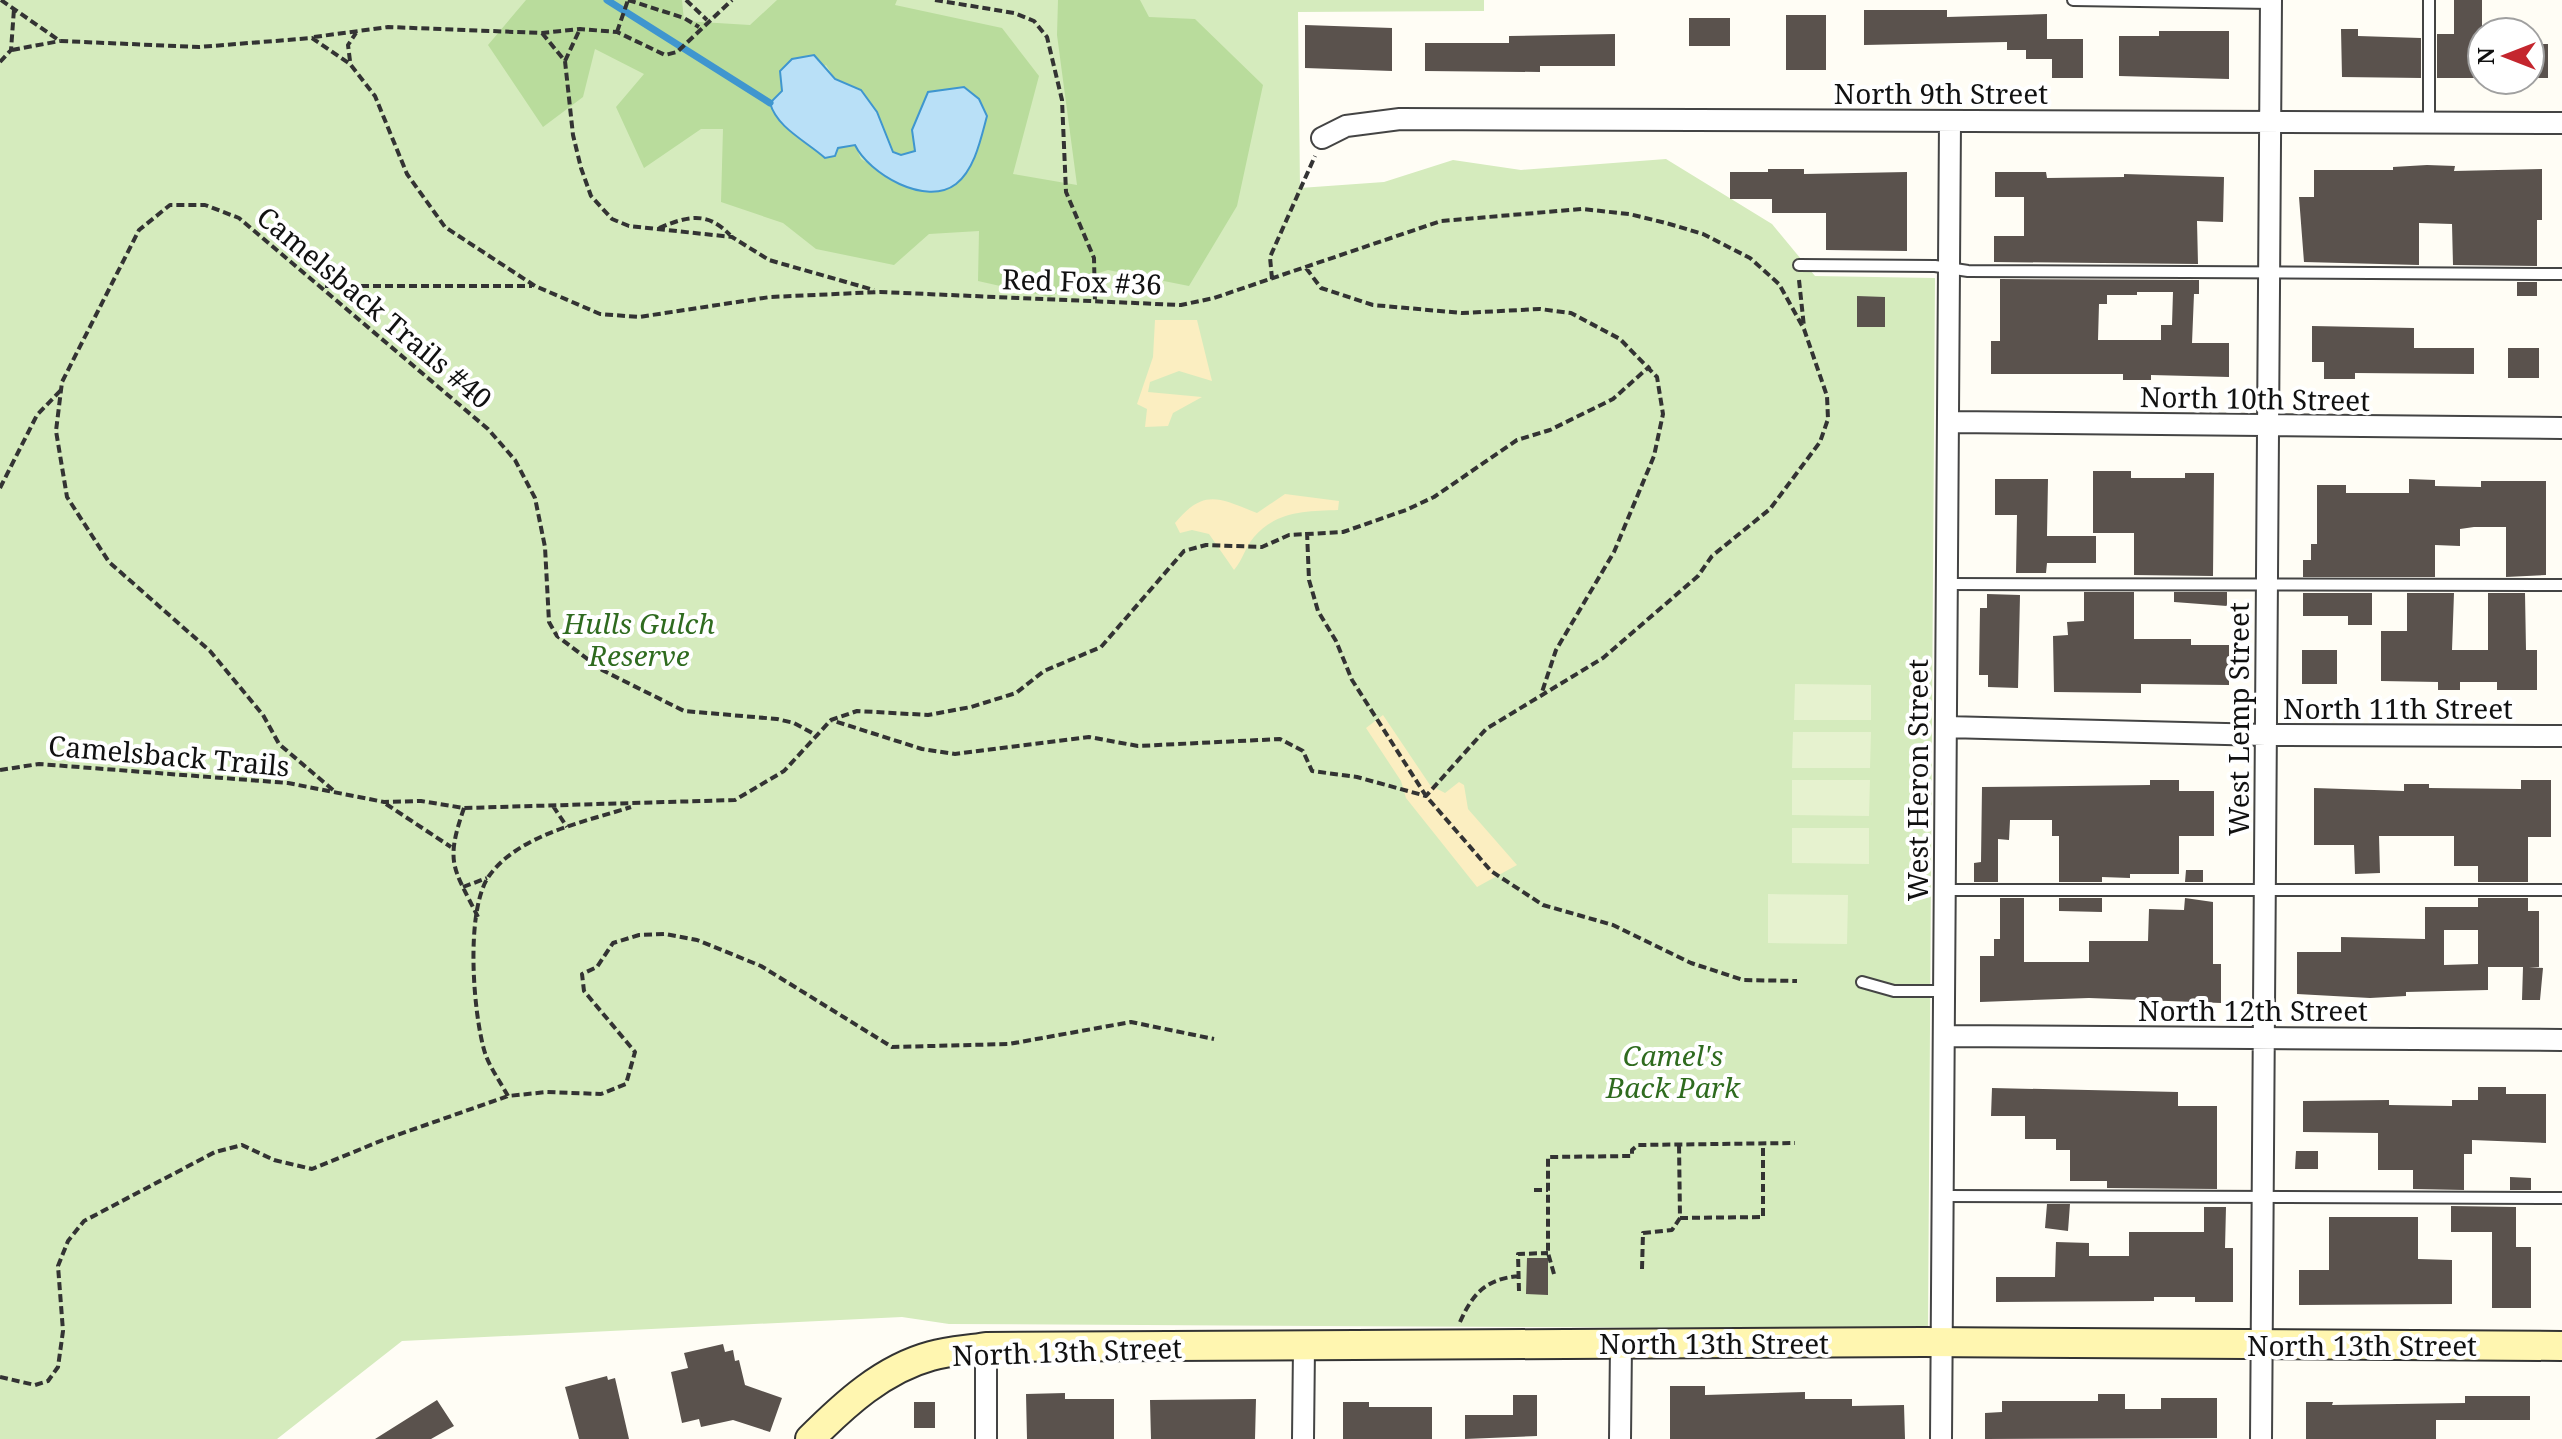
<svg xmlns="http://www.w3.org/2000/svg" width="2562" height="1439" font-family="'Noto Serif',serif">
<style>
.green{fill:#d5ebbd}
.forest{fill:#b9dc9c;fill-rule:evenodd}
.sand{fill:#fbeec1}
.pitch{fill:#e6f2cf}
.water{fill:#b9e0f7;stroke:#3f96cf;stroke-width:2}
.lines{fill:none;stroke-linecap:round;stroke-linejoin:round}
.stream{stroke:#3f96cf;stroke-width:7}
.building{fill:#5a524d;fill-rule:evenodd}
.lane-casing{stroke:#444;stroke-width:14}
.street-casing{stroke:#444;stroke-width:24}
.secondary-casing{stroke:#333;stroke-width:32}
.path{stroke:#333;stroke-width:4;stroke-dasharray:8 4;stroke-linecap:butt}
.lane{stroke:#fff;stroke-width:10}
.street{stroke:#fff;stroke-width:20}
.secondary{stroke:#fff6b0;stroke-width:28}
.labels{text-anchor:middle;dominant-baseline:central;stroke-width:8;stroke-linejoin:round;paint-order:stroke}
.street-label{font-size:28px;fill:#111;stroke:#fff}
.park-label{font-size:28px;font-style:italic;fill:#2f6b1f;stroke:#fff}
</style>
<rect width="100%" height="100%" fill="#fffdf5"/>
<path class="green" d="M0 0H1484V11L1298 12 1300 188 1384 182 1453 160 1521 170 1666 159 1772 224 1815 276 1935 278 1928 1329 949 1324 902 1317 402 1341 277 1439H0Z"/>
<path class="forest" d="M526 0H682L684 21 750 25 777 0H897L895 5 1002 28 1039 76 1013 174 1077 185 1057 35 1058 0H1140L1149 17 1195 19 1263 85 1237 206 1189 286 1108 270 1083 278 1050 297 978 281 979 231 929 234 894 265 816 249 783 223 721 202 723 129H701L644 168 616 107 644 74 595 49 583 97 543 127 488 45ZM826 65 835 79 877 112 893 152 901 155 915 152 871 165 861 159 855 145 837 148 825 157 785 127 782 91Z"/>
<path class="sand" d="M1155 320H1197L1212 381 1179 371 1150 382 1148 392 1202 397 1173 413 1168 426 1145 427 1147 409 1137 404 1153 357Z
M1285 494 1339 501 1338 510C1307 511 1276 511 1254 537 1245 547 1243 560 1234 570L1209 534 1192 530 1180 533 1175 523C1204 488 1219 498 1257 513Z
M1383 715 1430 785 1445 793 1459 782 1464 785 1468 809 1517 865 1477 887 1406 798 1401 781 1366 728Z"/>
<path class="pitch" d="M1795 684 1871 685V720H1794Z
M1793 732H1871L1870 768H1792Z
M1792 780H1870L1869 816 1792 815Z
M1792 828H1869V864L1792 863Z
M1768 894 1848 895 1847 944 1768 943Z"/>
<path class="water" d="M814 55 835 79 861 90 877 112 893 152 901 155 915 151 912 130 928 92 964 87 979 99 987 116C981 138 975 169 956 184 926 207 869 174 855 145L838 148 835 156 825 158C806 141 777 128 770 103L782 91 780 71 792 59Z"/>
<g class="lines">
<path class="stream" d="M607 0 770 103"/>
</g>
<path class="building" d="M2454 0H2482V78H2437V34H2454Z
M1864 10H1947V17L2047 14V39H2083V78H2052V59H2026V50H2007V42L1864 45Z
M1786 15H1826V70H1786Z
M1689 18H1730V46H1689Z
M1305 25 1392 28V71L1305 68Z
M2341 29H2358V36L2421 38V78L2342 77Z
M2159 31H2229V79L2119 76V36H2159Z
M1615 34V66H1540V72L1425 71V43H1509V36Z
M2530 44H2548V78H2530Z
M2427 165 2455 166 2454 171 2542 169V220H2537V266L2453 265 2452 224 2419 223V265L2304 262 2299 197H2314V170H2393V167Z
M1768 169H1804V174L1907 172V251L1826 250V213H1772V199H1730V172H1768Z
M1995 172H2046L2047 178 2124 177V174L2224 177 2223 222 2197 221 2198 264 1994 262V236H2024V197H1995Z
M2000 279 2199 280V294H2194L2192 343H2229V377L2151 375V380H2123V374H1991V341H2000ZM2137 292H2173L2172 325H2161V340H2098L2099 304H2107V295H2137Z
M2517 282H2537V296H2517Z
M1857 296 1885 297V327H1857Z
M2312 326 2414 328V348H2474V374L2355 373V379H2324V362H2312Z
M2508 348H2539V378H2508Z
M2093 471H2131V478H2185V473H2214L2213 576 2134 575V533H2093Z
M1995 479H2048L2047 536H2096V563H2047L2046 573H2016L2017 515H1995Z
M2409 479 2435 480V486L2481 487V481H2546V575L2506 577V527H2474L2460 529V546L2435 545V577H2303V560H2311V544H2317V485H2346V493H2409Z
M2084 592H2134V639H2191V645H2229V685L2141 684V693L2054 692 2053 636 2068 635 2067 622 2084 621Z
M2174 592H2227V606L2174 602Z
M2303 593H2372V625H2348V616H2303Z
M2407 593H2454L2452 650H2488V593H2525L2526 650H2537V690H2497V682H2460V690H2438V682L2381 681V631H2407Z
M1987 594 2020 595 2018 688 1988 687V675H1979L1980 608H1987Z
M2302 650H2337V684H2302Z
M2150 780H2179V791H2214V836H2179V874H2130V878L2102 877V882H2059V836H2052V820H2010L2009 840 1998 839V882H1974V863L1981 862 1982 787 2150 785Z
M2521 780H2551V837H2528V882H2478V866H2454V836H2379L2380 873 2355 874 2354 845H2314V788L2404 791V784H2429V788L2521 789Z
M2186 870H2203V882H2185Z
M2000 898H2024V962H2089V941H2148L2149 909 2184 910 2185 898 2213 902V964H2221V1003L2089 998 1980 1002V956H1994V939H2000Z
M2059 898H2102V912L2059 911Z
M2478 898H2528V911H2539V967H2529L2543 968 2540 1000H2522L2523 967H2488V990L2406 992V996L2370 998 2297 994V952H2341V937L2425 939V907H2478ZM2444 930H2478V964L2444 965Z
M2478 1087H2506V1094H2546V1143L2472 1140V1154H2464V1190L2413 1189V1170H2378V1133L2303 1132V1101L2389 1100V1105L2452 1106V1100H2478Z
M1992 1088 2178 1092V1106H2217V1189L2107 1188V1181H2070V1150H2056V1139H2025V1116H1991Z
M2296 1151H2318V1169H2295Z
M2510 1177 2531 1178V1190H2510Z
M2047 1204H2070L2068 1231 2045 1228Z
M2451 1206 2516 1207V1247H2531V1308H2492V1232H2451Z
M2204 1207H2226L2225 1248H2233V1302H2195V1297H2154V1301L1996 1302V1277H2055L2056 1242 2089 1243V1256H2129V1232H2204Z
M2329 1217H2418V1259L2452 1260V1304L2299 1305V1270H2329Z
M1527 1258H1548V1295L1526 1294Z
M723 1344 725 1352 733 1350 735 1361 739 1360 745 1385 782 1398 770 1432 733 1420 701 1427 699 1419 682 1423 671 1372 688 1368 684 1353Z
M607 1376 608 1380 615 1378 629 1439H579L565 1387Z
M1670 1386H1705V1395L1805 1392V1399H1852V1406L1904 1405 1905 1439H1670Z
M1065 1393V1399H1114V1439H1027L1026 1394Z
M2098 1394H2125V1409H2161V1398H2217V1438L1985 1439V1413L2002 1412V1401H2098Z
M1513 1395H1537V1436L1465 1439V1415H1513Z
M2465 1396H2530V1420H2436V1439H2306V1402H2333L2332 1405 2465 1403Z
M1256 1399 1255 1439H1151L1150 1400Z
M437 1400 454 1426 431 1439H375Z
M914 1402H935V1428H914Z
M1343 1402H1369V1407H1432V1439H1343Z"/>
<g class="lines">
<defs>
<path id="lane" d="M2073 0 2271 3
M2429 0V123
M1799 265 1935 266 1968 271 2562 274
M1947 584 2562 585
M1944 890H2562
M1862 982 1894 991H1944
M1943 1196 2562 1198"/>
<path id="street" d="M1322 138 1346 126 1400 119 2562 123
M1948 422 2562 428
M1946 727 2266 735 2562 736
M1944 1036 2562 1040
M986 1439V1347
M1303 1439 1304 1347
M1620 1439 1621 1344
M1941 1439 1950 121
M2261 1439 2271 0"/>
<path id="secondary" d="M810 1439C845 1404 883 1369 931 1356 949 1351 969 1350 986 1347L1923 1342 2562 1346"/>
</defs>
<use href="#lane" class="lane-casing"/>
<use href="#street" class="street-casing"/>
<use href="#secondary" class="secondary-casing"/>
<path class="path" d="M1 0 60 41 199 47 312 38 350 64 375 96 407 174 445 227 535 286 600 314 639 317 770 297 880 292 1181 305 1214 298 1441 221 1582 209 1629 214 1666 223 1703 234 1750 258 1779 284 1804 329 1827 396 1828 419 1820 442 1770 509 1712 556 1698 576 1603 658 1486 729 1426 796 1357 777 1312 771 1303 751 1280 739 1138 746 1089 737 955 754 922 749 831 720
M628 0 684 18 699 27
M686 0 707 20
M935 0 1014 13 1034 21 1047 37 1062 100 1066 192 1094 258 1095 302
M617 32 628 0
M542 33 565 61 573 135 581 168 591 196 612 219 629 226 732 237 769 260 874 290
M314 37 388 27 542 33 580 29 617 32 665 55 677 52 732 0
M12 50 60 41
M350 61 348 45 356 33
M565 61 579 31
M0 62 11 50 14 9
M659 228C688 216 707 211 730 235
M1306 268 1321 288 1373 305 1462 313 1540 309 1571 313 1620 339 1657 377 1663 414 1654 456 1614 552 1556 650 1542 692
M1272 279 1270 257 1315 156
M1799 280 1804 327
M325 286H532
M0 488 37 415 61 390
M1307 532 1309 580 1318 611 1336 641 1352 680 1426 796 1491 871 1543 905 1613 925 1691 963 1743 980 1797 981
M0 770 39 764 288 783 384 802 421 801 464 808 735 800 784 771 831 720 857 711 928 715 971 707 1016 693 1044 671 1101 647 1184 551 1206 545 1262 547 1289 535 1343 532 1406 510 1434 497 1517 440 1550 430 1613 399 1650 366
M333 790 279 744 263 715 210 651 109 562 67 497 56 431 62 382 139 230 170 205H205L239 218 488 429 515 460 535 498 545 547 549 622 557 636 602 670 684 711 777 719 794 723 814 734
M386 804 451 847
M553 806 567 827
M464 808C445 863 453 867 478 917
M463 887 487 878
M508 1096C501 1083 490 1068 485 1053 473 1014 465 910 489 876 519 834 585 822 631 807
M1534 1190H1548
M1680 1218 1763 1217V1144
M1642 1269 1643 1233 1672 1230 1680 1218 1679 1144
M1554 1274 1548 1253V1157L1632 1156V1150L1638 1145 1795 1143
M1519 1291 1518 1254 1548 1253
M1460 1322C1473 1293 1486 1279 1519 1276
M0 1377 35 1385 48 1381 58 1367 63 1331 58 1266 68 1241 84 1221 215 1152 242 1145 274 1160 312 1169 383 1140 508 1096 547 1092 601 1094 626 1084 635 1052 584 991 582 974 597 967 613 943 639 935 665 934 697 940 761 966 892 1047 1009 1044 1131 1022 1214 1039"/>
<use href="#lane" class="lane"/>
<use href="#street" class="street"/>
<use href="#secondary" class="secondary"/>
</g>
<g class="labels">
<g class="street-label">
<text x="1941" y="93">North 9th Street</text>
<text transform="translate(1082 281) rotate(2)">Red Fox #36</text>
<text transform="translate(375 307) rotate(40)">Camelsback Trails #40</text>
<text transform="translate(2255 398) rotate(1)">North 10th Street</text>
<text x="2398" y="708">North 11th Street</text>
<text transform="translate(2238 719) rotate(-90)">West Lemp Street</text>
<text transform="translate(169 755) rotate(5)">Camelsback Trails</text>
<text transform="translate(1917 780) rotate(-90)">West Heron Street</text>
<text x="2253" y="1010">North 12th Street</text>
<text x="1714" y="1343">North 13th Street</text>
<text x="2362" y="1345">North 13th Street</text>
<text transform="translate(1067 1351) rotate(-2)">North 13th Street</text>
</g>
<g class="park-label">
<text x="639" y="623">Hulls Gulch<tspan x="639" dy="32">Reserve</tspan></text>
<text x="1673" y="1055">Camel's<tspan x="1673" dy="32">Back Park</tspan></text>
</g>
</g>
<g transform="translate(2506 56) rotate(270)"><circle r="38" fill="#ffffff" stroke="#a0a0a0" stroke-width="2"/>
<path d="M0-6L14 30L0 20L-14 30Z" fill="#c4262e"/>
<text y="-12" font-size="22" font-weight="bold" text-anchor="middle" fill="#111111">N</text>
</g>
</svg>
